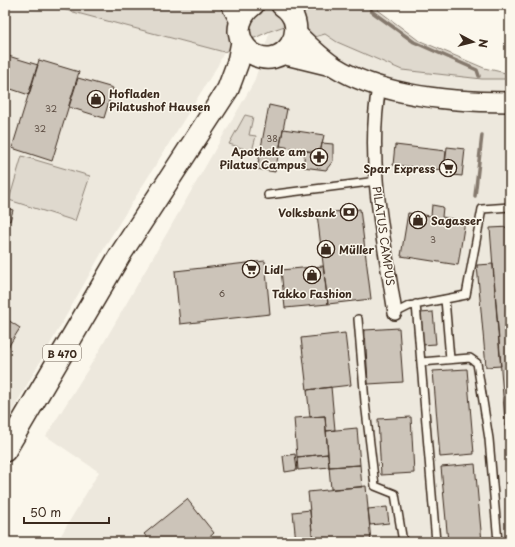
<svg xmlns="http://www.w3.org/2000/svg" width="515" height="547" font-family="'Playpen Sans',sans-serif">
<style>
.built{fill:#ede8dd}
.green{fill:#dfd9ce;stroke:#8d8276}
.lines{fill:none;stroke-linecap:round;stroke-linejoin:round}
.stream{stroke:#85796d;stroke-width:3.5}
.building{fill:#ccc4b9;stroke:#3b2a1e}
.service-casing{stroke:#3b2a1e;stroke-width:10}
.minor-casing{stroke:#3b2a1e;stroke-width:16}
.tertiary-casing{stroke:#3b2a1e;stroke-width:20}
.secondary-casing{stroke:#3b2a1e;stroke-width:22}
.primary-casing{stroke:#3b2a1e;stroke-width:24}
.service{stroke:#fbf7ec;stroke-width:7}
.minor{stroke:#fbf7ec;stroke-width:13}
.tertiary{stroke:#fbf7ec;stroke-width:17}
.secondary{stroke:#fbf7ec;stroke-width:19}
.primary{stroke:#fbf7ec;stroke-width:21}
.labels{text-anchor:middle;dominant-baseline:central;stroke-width:3;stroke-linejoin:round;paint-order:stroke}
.number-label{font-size:9px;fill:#5f5045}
.shield{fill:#fbf7ec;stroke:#75685c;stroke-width:1}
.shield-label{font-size:10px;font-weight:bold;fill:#3b2a1e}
.poi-label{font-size:11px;font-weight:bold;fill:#3b2a1e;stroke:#fbf7ec;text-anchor:start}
.street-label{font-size:11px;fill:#3b2a1e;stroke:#fbf7ec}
</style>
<rect width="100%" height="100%" fill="#fbf7ec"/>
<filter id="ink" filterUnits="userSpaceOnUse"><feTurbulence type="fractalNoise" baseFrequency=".025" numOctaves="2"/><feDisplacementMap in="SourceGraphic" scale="8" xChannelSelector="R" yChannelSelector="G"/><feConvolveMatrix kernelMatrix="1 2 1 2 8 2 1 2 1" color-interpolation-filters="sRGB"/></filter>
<g filter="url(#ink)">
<path class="built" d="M5 5H47L224 52 218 65 110 238 5 424Z
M302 20 337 42 402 70 482 79H510V542H57L99 472 46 436 95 358 254 82 270 31Z"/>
<path class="green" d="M47 5H379L378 10 418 40 484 68 510 74V79H482L402 70 337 42 325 34 311 38 302 20 270 31 224 52Z
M245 115 253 117 249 135 256 136 252 151 229 144Z
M22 156 90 176 75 221 9 200Z"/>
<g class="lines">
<path class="stream" d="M371 5V11L414 42 477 70 479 76
M475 196 482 135"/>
</g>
<path class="building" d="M5 55 38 65 29 95 5 87Z
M39 60 79 72 52 161 12 148Z
M78 78 113 88 104 118 69 107Z
M269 105 287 109 275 172 257 169Z
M283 129 324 135 320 153 280 146Z
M322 143 333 144V161L326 170 303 167 305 151 320 153Z
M395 145 446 151 444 170 393 165Z
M447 147 465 149 462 176 444 174Z
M432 205 443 207 442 217 465 221 458 265 401 256 408 213 431 216Z
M5 207 13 210 10 221 5 219Z
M360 209 371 299 328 304 317 214Z
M510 227V487L490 228Z
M265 261 270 314 180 324 175 271Z
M493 264 501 366 486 367 477 265Z
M323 266 328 304 285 308 281 270Z
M433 312 436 344 422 345 420 313Z
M5 318 20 328 5 352Z
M399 328 403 382 368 384 365 330Z
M345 333 351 385 307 390 301 338Z
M467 369 474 454 440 457 433 371Z
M331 387 335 430 326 431 325 416 310 417 307 390Z
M325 416 328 454 297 457 294 418Z
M411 417 414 473 381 475 378 419Z
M357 428 360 465 329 467 326 431Z
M295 454 297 470 285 472 283 456Z
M328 454 329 467 298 470 297 457Z
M475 464 482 542H448L441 467Z
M360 465 362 487 331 489 329 467Z
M366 486 371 542H313L308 492Z
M187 499 214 533 204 542H151L144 534Z
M387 507 389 523 370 525 368 509Z
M310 510 313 542H296L293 512Z"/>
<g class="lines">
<defs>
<path id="service" d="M268 195 377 181
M445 299 450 359
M416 304 436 542
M395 313 409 306 466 295 482 209 510 207
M358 319 365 402 375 486 395 494 403 542
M421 362 470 358 477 363 489 439 498 542"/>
<path id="minor" d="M379 87C366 161 384 240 395 313"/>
<path id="tertiary" d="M230 5 240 23"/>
<path id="secondary" d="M296 33C308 45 321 58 335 67 383 97 455 102 510 102
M282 54 327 65"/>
<path id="primary" d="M253 5C245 10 239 21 239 31 240 39 244 47 250 52 282 75 315 27 282 5
M5 451 120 255 228 89 238 62 242 42"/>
</defs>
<use href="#service" class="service-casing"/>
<use href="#minor" class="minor-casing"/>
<use href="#tertiary" class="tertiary-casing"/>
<use href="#secondary" class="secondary-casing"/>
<use href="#primary" class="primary-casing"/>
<use href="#service" class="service"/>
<use href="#minor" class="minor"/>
<use href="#tertiary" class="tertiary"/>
<use href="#secondary" class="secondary"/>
<use href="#primary" class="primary"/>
</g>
</g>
<defs>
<symbol id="shop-ring" viewBox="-11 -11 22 22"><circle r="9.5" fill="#fbf7ec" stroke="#3b2a1e" stroke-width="1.5"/><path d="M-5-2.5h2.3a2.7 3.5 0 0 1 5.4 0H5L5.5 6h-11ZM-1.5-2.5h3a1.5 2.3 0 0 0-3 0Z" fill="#3b2a1e"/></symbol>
<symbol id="pharmacy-ring" viewBox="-11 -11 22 22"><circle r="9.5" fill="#fbf7ec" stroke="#3b2a1e" stroke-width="1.5"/><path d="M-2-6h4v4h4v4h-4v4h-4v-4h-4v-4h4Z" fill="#3b2a1e"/></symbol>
<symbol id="supermarket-ring" viewBox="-11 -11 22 22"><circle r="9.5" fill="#fbf7ec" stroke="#3b2a1e" stroke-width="1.5"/><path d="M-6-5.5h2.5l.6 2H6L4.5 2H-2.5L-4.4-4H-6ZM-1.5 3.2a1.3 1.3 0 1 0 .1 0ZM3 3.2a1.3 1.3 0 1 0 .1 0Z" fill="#3b2a1e"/></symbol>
<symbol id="bank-ring" viewBox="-11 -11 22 22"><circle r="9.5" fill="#fbf7ec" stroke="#3b2a1e" stroke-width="1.5"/><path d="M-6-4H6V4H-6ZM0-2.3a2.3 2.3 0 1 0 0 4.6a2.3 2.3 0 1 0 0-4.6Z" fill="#3b2a1e"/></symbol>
</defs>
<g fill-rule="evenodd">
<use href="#shop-ring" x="86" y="89" width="20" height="20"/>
<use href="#pharmacy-ring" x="309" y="147" width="20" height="20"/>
<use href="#supermarket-ring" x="438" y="158" width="20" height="20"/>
<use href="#bank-ring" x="339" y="202" width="20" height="20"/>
<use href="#shop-ring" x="408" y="210" width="20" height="20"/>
<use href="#shop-ring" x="316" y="239" width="20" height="20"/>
<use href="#supermarket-ring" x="241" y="259" width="20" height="20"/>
<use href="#shop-ring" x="302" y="265" width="20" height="20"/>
</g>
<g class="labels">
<g class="number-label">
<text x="51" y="108">32</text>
<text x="40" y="128">32</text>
<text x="272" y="138">38</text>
<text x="433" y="239">3</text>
<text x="222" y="293">6</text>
</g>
<rect class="shield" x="43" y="345" width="38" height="16" rx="3"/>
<g class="shield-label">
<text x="62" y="353">B 470</text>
</g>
<g class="poi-label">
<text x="109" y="93">Hofladen<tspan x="109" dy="13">Pilatushof Hausen</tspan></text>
<text x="306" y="151" text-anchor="end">Apotheke am<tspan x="306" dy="13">Pilatus Campus</tspan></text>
<text x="435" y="168" text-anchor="end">Spar Express</text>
<text x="336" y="212" text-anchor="end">Volksbank</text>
<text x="431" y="220">Sagasser</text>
<text x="339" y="249">Müller</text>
<text x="264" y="269">Lidl</text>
<text x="312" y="293" text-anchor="middle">Takko Fashion</text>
</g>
<g class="street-label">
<text transform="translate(384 236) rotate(82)">PILATUS CAMPUS</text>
</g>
</g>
<rect width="515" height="547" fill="none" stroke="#fbf7ec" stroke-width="20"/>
<rect x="10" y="10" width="495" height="527" fill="none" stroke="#3b2a1e" stroke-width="1.5" filter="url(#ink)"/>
<g transform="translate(473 42) rotate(97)" stroke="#fbf7ec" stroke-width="3" paint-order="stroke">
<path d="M0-3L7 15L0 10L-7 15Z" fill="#3b2a1e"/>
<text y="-6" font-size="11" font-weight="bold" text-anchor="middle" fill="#3b2a1e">N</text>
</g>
<path d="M24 517v6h85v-6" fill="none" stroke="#3b2a1e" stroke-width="2"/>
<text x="30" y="517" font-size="12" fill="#3b2a1e" stroke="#fbf7ec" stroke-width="3" paint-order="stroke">50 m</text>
</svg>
